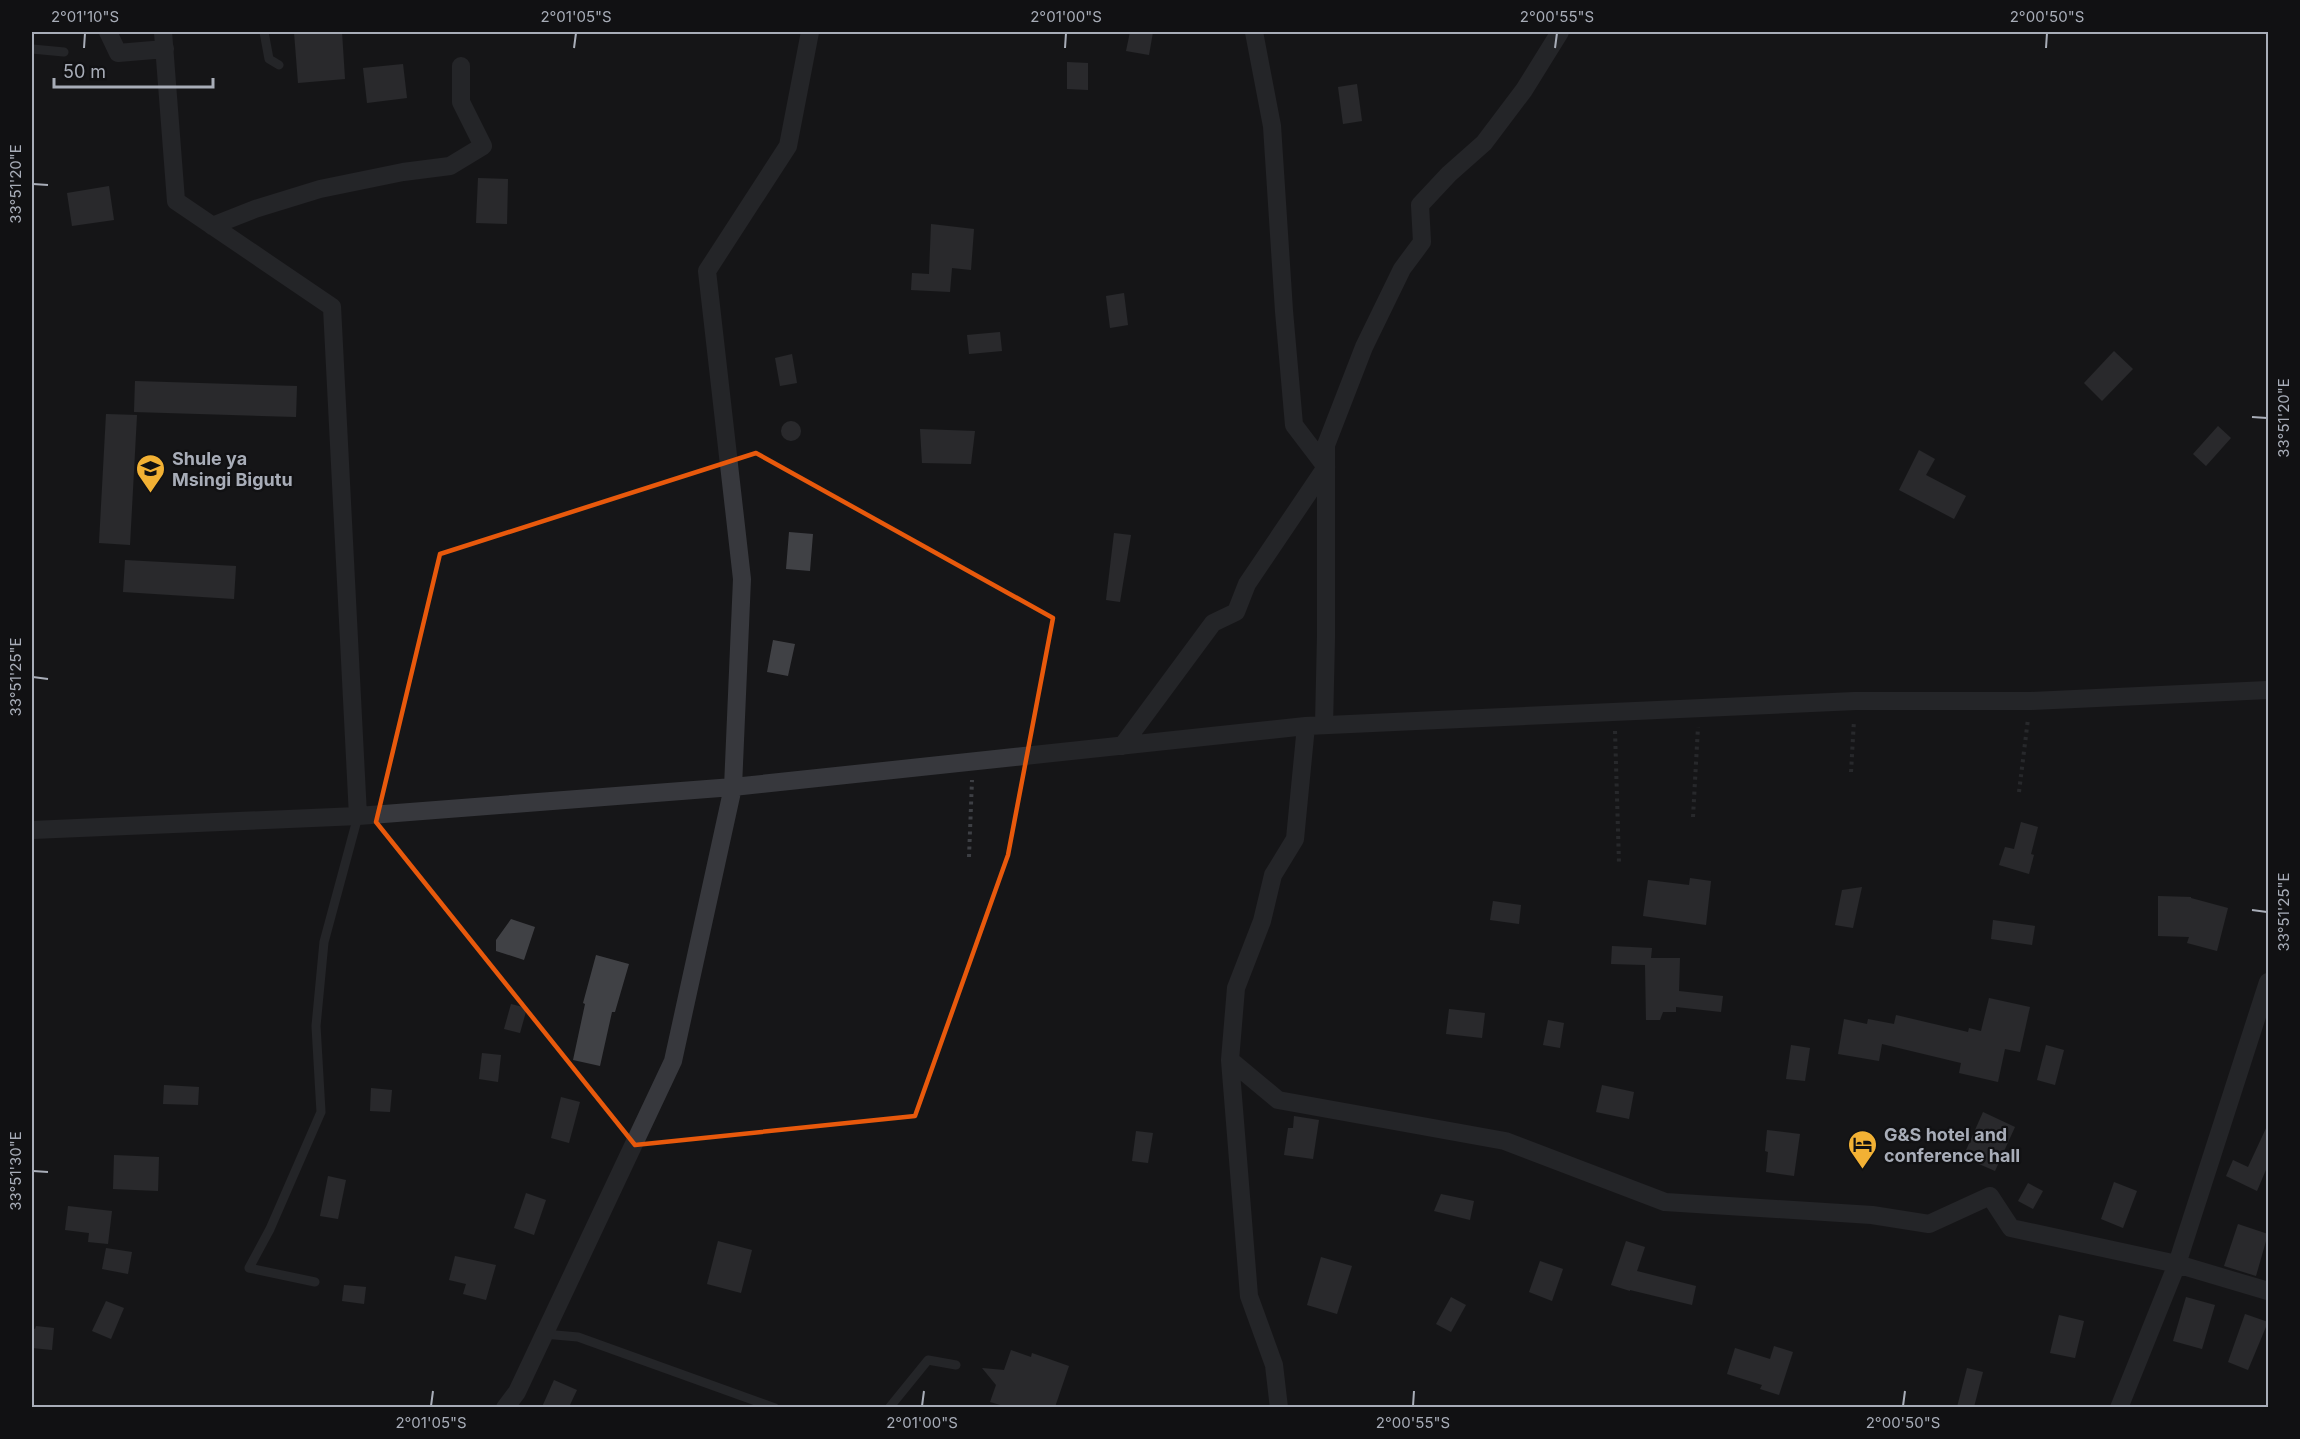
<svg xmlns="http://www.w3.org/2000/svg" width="2300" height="1439" font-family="Inter,sans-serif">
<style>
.building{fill:#404145}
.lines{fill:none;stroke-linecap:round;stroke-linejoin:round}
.path{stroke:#3d3f44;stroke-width:4;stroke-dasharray:3 4.5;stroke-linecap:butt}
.service{stroke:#37383d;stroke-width:9}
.minor{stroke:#37383d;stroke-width:18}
.marked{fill:none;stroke:#e8590c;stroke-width:4.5;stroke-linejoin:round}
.ticks{fill:none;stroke:#a8adb8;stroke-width:2}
.labels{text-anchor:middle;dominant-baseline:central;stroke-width:4.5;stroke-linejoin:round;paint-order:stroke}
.poi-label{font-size:18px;font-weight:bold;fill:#a8adb8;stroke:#111113;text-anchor:start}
.neatline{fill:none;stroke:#a8adb8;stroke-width:2}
.ticks-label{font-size:15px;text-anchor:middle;fill:#a8adb8}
</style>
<rect width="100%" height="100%" fill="#161618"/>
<path class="building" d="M294 32H342L345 79 298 83Z
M1130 32H1153L1149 55 1126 51Z
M1067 62 1088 63V90L1067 89Z
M403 64 407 98 367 103 363 68Z
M1357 84 1362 121 1343 124 1338 87Z
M478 178 508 179 507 224 476 223Z
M109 186 114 220 72 226 67 193Z
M931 224 974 229 971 270 952 268 950 292 911 290 912 273 929 274Z
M1124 293 1128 325 1110 328 1106 296Z
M1000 332 1002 351 969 354 967 335Z
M2114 351 2133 369 2102 401 2084 383Z
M792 354 797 383 780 386 775 358Z
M135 381 297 386 296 417 134 412Z
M106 414 137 415 130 545 99 543Z
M781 431a10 10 0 1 1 20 0a10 10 0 1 1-20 0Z
M2218 426 2231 438 2206 466 2193 454Z
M920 429 975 431 971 464 922 463Z
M1919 450 1935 459 1926 475 1966 496 1954 519 1899 490Z
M789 532 813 534 810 571 786 569Z
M1114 533 1131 535 1120 602 1106 600Z
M125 560 236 566 234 599 123 592Z
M773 640 795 644 788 676 767 672Z
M2021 822 2038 827 2031 854 2034 855 2029 874 1999 865 2005 847 2014 849Z
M1690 878 1711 881 1706 925 1643 916 1648 880 1689 885Z
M1862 887 1853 928 1835 925 1842 890Z
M2158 896 2191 897V898L2228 908 2217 951 2187 943 2189 937 2158 936Z
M1493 901 1521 905 1519 924 1490 920Z
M511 919 535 927 524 960 496 951V940Z
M1993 920 2035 926 2032 945 1991 939Z
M1612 946 1652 948 1651 958H1680L1679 991 1723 996 1721 1012 1676 1007V1012H1663L1660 1020H1646L1645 965 1611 964Z
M596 955 629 964 615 1012H612L600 1066 573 1060 585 1004 583 1003Z
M1989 998 2030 1007 2020 1052 2005 1049 1998 1082 1959 1073 1961 1063 1882 1044 1879 1061 1838 1054 1844 1019 1867 1024 1868 1019 1894 1024 1896 1015 1968 1032 1969 1028 1981 1031Z
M511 1004 527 1008 520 1033 504 1029Z
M1449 1009 1485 1013 1482 1038 1446 1034Z
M1548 1020 1564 1023 1560 1048 1543 1045Z
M1791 1045 1810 1048 1805 1081 1786 1079Z
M2046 1045 2064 1050 2055 1085 2037 1080Z
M482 1053 501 1055 498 1082 479 1079Z
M164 1085 199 1087 198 1105 163 1104Z
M1602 1085 1634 1092 1629 1119 1596 1112Z
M371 1088 392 1090 390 1112 370 1111Z
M561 1097 580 1102 569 1143 551 1138Z
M1983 1112 2015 1127 1995 1171 1963 1157Z
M1294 1116 1319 1120 1313 1159 1284 1155 1288 1128H1293Z
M2268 1124V1165L2257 1191 2226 1176 2233 1160 2248 1167Z
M1767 1130 1800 1134 1794 1176 1766 1172 1768 1152 1765 1151Z
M1136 1131 1153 1133 1148 1163 1132 1161Z
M114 1155 159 1157 158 1191 113 1189Z
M328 1176 346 1180 338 1219 320 1216Z
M2114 1182 2137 1191 2123 1228 2101 1219Z
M2028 1183 2043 1191 2033 1209 2018 1201Z
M526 1193 546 1200 534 1235 514 1228Z
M1441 1194 1474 1201 1470 1220 1434 1211Z
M68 1206 112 1211 108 1244 88 1242 89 1233 65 1230Z
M2238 1224 2268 1234 2256 1276 2224 1266Z
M718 1241 752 1250 741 1293 707 1284Z
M1626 1241 1645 1247 1637 1271 1696 1286 1692 1305 1630 1290V1291L1611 1285Z
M106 1248 132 1252 128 1274 102 1269Z
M455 1256 496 1265 486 1300 463 1294 466 1284 449 1280Z
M1321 1257 1352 1266 1337 1314 1307 1305Z
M1540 1261 1563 1269 1552 1301 1529 1292Z
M344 1285 366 1287 364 1304 342 1301Z
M1451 1297 1466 1305 1451 1332 1436 1324Z
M2186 1297 2215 1305 2202 1349 2173 1341Z
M106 1301 124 1308 111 1339 92 1331Z
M2245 1314 2268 1322 2248 1370 2228 1362Z
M2059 1315 2084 1321 2075 1358 2050 1353Z
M36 1326 54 1328 52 1350 32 1348V1328L35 1329Z
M1774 1346 1793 1352 1779 1395 1760 1389 1762 1385 1727 1374 1735 1348 1770 1359Z
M1011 1350 1031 1357 1032 1353 1069 1366 1055 1407H1007L990 1402 996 1385 982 1368 1004 1370Z
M1967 1368 1983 1372 1974 1407H1957Z
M554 1380 577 1390 569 1407H542Z"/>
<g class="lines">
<path class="path" d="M1615 731 1619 863
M1851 772 1854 720
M2019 792 2028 719
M1693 817 1698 727
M969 857 972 780"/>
<path class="service" d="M264 32 269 59 279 65
M32 49 64 52
M315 1282 249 1268 270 1229 321 1112 316 1026 324 942 358 816
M544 1334 578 1337 775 1408
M889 1408 928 1360 956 1365"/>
<path class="minor" d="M108 32 118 53 165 49
M163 32 176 201 332 307 358 816
M212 226 255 209 320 189 403 172 450 166 483 146 461 102V66
M1324 725 1326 637V445L1364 347 1402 269 1422 242 1420 205 1449 174 1484 143 1524 90 1560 32
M1122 746 1213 623 1236 612 1247 584 1326 467 1294 425 1284 311 1272 126 1254 32
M32 830 358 816 733 787 1306 726 1855 701H2031L2268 690
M1230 1060 1278 1100 1505 1141 1665 1202 1872 1215 1929 1224 1990 1196 2011 1228 2177 1264 2268 1291
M505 1408 517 1392 673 1061 733 787 742 579 707 271 788 146 810 32
M1279 1408 1274 1365 1249 1296 1230 1060 1236 988 1262 921 1273 875 1295 839 1306 726
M2119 1408 2177 1264 2268 982"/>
</g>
<path d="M0 0H2300V1439H0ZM756 453 1053 618 1008 855 915 1116 635 1145 376 822 440 554Z" fill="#161618" fill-opacity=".55" fill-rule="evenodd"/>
<path class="marked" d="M756 453 1053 618 1008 855 915 1116 635 1145 376 822 440 554Z"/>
<path class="ticks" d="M84 48 85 33M574 48 576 33M1065 48 1066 33M1555 48 1557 33M2046 48 2047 33M33 184 48 185M2252 417 2267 418M33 677 48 679M2252 910 2267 912M33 1171 48 1172M431 1406 433 1391M922 1406 924 1391M1413 1406 1414 1391M1903 1406 1905 1391"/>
<defs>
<symbol id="school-pin" viewBox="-11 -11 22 30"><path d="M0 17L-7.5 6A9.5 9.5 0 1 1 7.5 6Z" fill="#f2b134" stroke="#111113"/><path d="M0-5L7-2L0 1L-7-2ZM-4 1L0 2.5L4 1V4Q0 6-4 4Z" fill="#111"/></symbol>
<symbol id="hotel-pin" viewBox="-11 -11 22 30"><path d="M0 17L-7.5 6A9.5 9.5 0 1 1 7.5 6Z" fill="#f2b134" stroke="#111113"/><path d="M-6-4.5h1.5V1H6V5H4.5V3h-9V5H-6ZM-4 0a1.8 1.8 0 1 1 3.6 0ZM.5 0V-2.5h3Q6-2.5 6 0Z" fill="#111"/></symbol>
</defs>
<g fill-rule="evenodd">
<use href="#school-pin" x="134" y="452" width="33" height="45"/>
<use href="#hotel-pin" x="1846" y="1128" width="33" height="45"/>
</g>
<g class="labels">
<g class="poi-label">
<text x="172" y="458">Shule ya<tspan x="172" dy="21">Msingi Bigutu</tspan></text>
<text x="1884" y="1134">G&amp;S hotel and<tspan x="1884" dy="21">conference hall</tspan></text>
</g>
</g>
<rect width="2300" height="1439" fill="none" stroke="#111113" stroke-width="66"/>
<path d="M54 78v9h159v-9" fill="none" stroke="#a8adb8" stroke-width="3"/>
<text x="63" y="78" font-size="18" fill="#a8adb8" stroke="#111113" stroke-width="4.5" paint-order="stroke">50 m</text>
<rect x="33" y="33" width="2234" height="1373" class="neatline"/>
<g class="ticks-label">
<text x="85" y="22">2°01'10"S</text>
<text x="576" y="22">2°01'05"S</text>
<text x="1066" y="22">2°01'00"S</text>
<text x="1557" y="22">2°00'55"S</text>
<text x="2047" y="22">2°00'50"S</text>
<text transform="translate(16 184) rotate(-90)" y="5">33°51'20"E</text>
<text transform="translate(2284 418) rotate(-90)" y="5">33°51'20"E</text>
<text transform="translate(16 677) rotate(-90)" y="5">33°51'25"E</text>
<text transform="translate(2284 912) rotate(-90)" y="5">33°51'25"E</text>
<text transform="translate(16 1171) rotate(-90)" y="5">33°51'30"E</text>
<text x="431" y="1428">2°01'05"S</text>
<text x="922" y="1428">2°01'00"S</text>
<text x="1413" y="1428">2°00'55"S</text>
<text x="1903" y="1428">2°00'50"S</text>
</g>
</svg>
